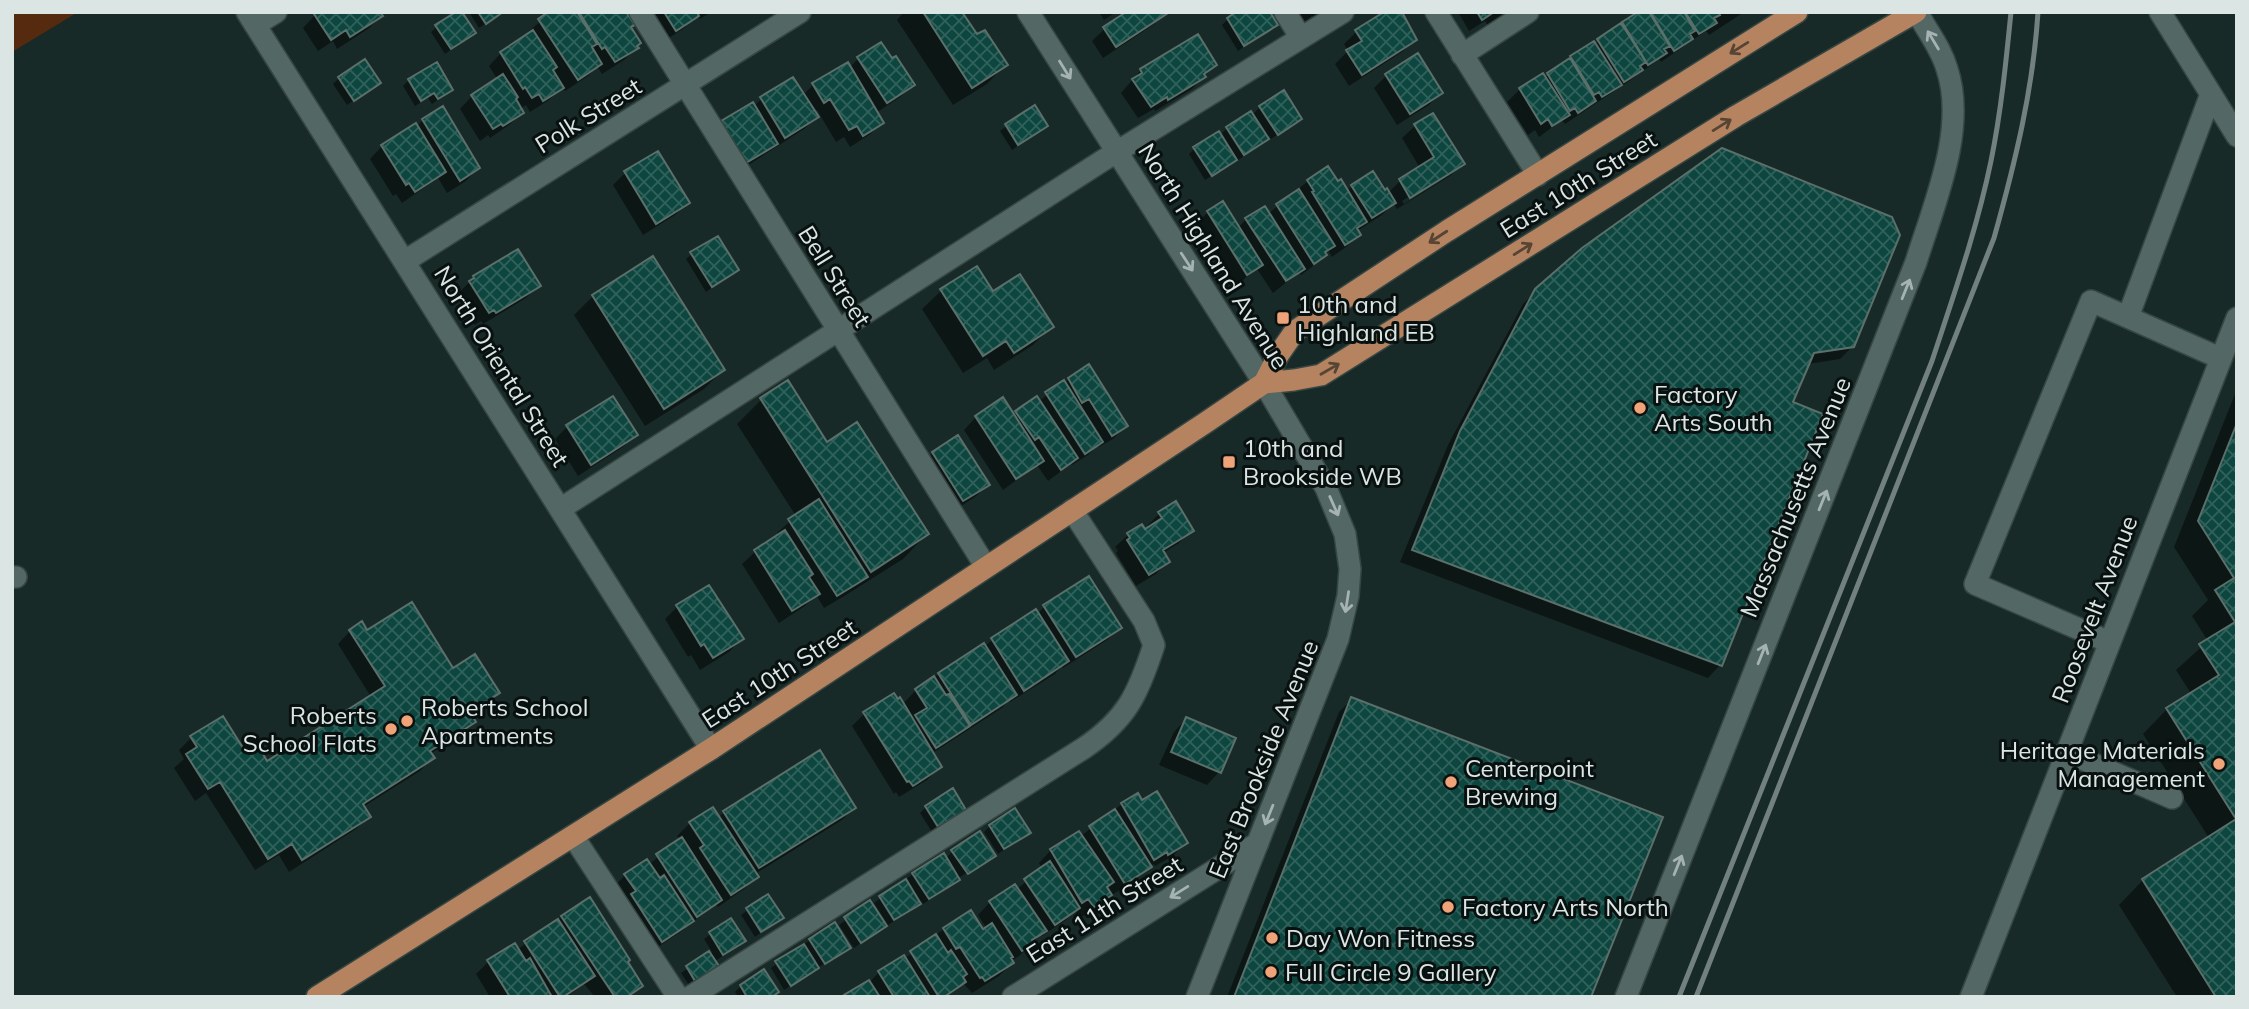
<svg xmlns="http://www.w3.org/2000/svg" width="2249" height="1009" font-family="Mulish,sans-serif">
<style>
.pitch{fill:#562a0e}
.shadow{fill:#0007;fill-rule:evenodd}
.building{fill:url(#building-cross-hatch);stroke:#5b6f6b;stroke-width:2}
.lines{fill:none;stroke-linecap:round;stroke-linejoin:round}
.minor-casing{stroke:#374643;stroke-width:24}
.major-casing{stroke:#374643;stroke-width:24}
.minor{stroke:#536764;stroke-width:21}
.major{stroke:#b5835f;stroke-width:21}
.rail{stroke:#72817f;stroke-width:5}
.oneway{stroke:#a5b3b1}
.oneway2{stroke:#564434}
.poi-dot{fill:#efa378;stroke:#091110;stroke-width:2.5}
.labels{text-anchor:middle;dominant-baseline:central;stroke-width:6;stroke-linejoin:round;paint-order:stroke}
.street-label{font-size:24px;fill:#dbe6e4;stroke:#091110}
.poi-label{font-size:24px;fill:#dbe6e4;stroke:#091110;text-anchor:start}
</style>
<defs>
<pattern id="building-cross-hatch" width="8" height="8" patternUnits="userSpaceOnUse" patternTransform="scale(1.75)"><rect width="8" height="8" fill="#0d463f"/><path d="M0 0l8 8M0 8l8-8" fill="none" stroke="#30615b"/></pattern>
</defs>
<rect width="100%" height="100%" fill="#182a27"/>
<path class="pitch" d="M12 12H78L12 52Z"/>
<path class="shadow" d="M469 12H503L479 28Z
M551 12H624L636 48 624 60 602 74 597 66 588 76 565 91 562 87 549 100 530 112 526 105 520 109 522 113 509 125 490 138 488 135 480 141 460 109 472 96 498 80 489 66 501 53 528 35 527 33Z
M636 12H711L700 19 697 15 684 28 663 42Z
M904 12H960L976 37 1005 65 987 84 953 105 897 20Z
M1099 12H1116L1104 20Z
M1122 12H1166L1153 25 1103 58 1092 41Z
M1286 12H1325L1315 21 1312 16 1299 27Z
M1458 12H1511L1489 27 1485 21 1469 31Z
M1642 12H1744L1709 35 1706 31 1661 62 1659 59 1628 82 1565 124 1562 120 1539 137 1535 130 1528 135 1507 102 1520 89 1544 78Z
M315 15 381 16 368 29 337 49 333 41 318 51 303 28Z
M1228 19 1275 25 1238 51 1222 25Z
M437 27 474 33 445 54 431 32Z
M1356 32 1415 39 1402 52 1349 86 1335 64 1348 51 1344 44Z
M858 59 913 85 900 97 876 113 882 123 869 135 850 147 844 137 836 142 817 110 814 112 817 117 804 129 733 175 709 135 722 123 752 104 754 106 761 99 803 95 813 85 849 68Z
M1215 65 1192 89 1155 111 1154 109 1138 118 1121 93 1141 70Z
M1386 76 1441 92 1429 105 1397 125 1374 88Z
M339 78 379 83 347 105 333 84Z
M409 80 451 90 432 104 428 98 415 106 403 86Z
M1034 107 1046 126 1012 150 1000 131Z
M1260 107 1300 119 1271 139 1269 136 1261 145 1238 160 1237 158 1205 180 1189 154 1195 148 1220 135 1227 128 1252 115Z
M1432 115 1462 163 1450 176 1397 209 1393 203 1382 215 1357 231 1359 235 1346 247 1332 257 1328 250 1312 267 1301 275 1299 272 1273 293 1257 269 1234 287 1195 225 1208 212 1238 228 1246 219 1268 214 1308 181 1346 192 1352 186 1388 193 1400 181 1420 168 1402 138 1415 126ZM1450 171V175L1404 204 1402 201Z
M423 120 478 168 466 181 447 193 438 178 402 203 396 194 393 196 370 159 382 146 416 127Z
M625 173 688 203 675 215 643 235 613 185Z
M692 254 737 270 706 292 686 259Z
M474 277 539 285 526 298 483 324 481 321 475 325 457 295Z
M941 291 992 293 1052 326 1033 345 994 370 987 358 963 373 922 309Z
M1536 291 1853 346 1840 359 1808 364 1791 403 1720 665 1708 678 1400 562 1448 445 1523 304Z
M593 296 723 370 704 389 645 426 574 315Z
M1069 379 1126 426 1113 439 1099 447 1098 445 1088 455 1072 465 1071 464 1048 481 1037 465 1003 490 964 430 976 417 1012 416 1039 401Z
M2237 389V997H2177L2119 905 2143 880 2209 838 2143 734 2167 709 2192 695 2176 670 2208 641 2192 616 2208 600 2174 547Z
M761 400 826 444 927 534 903 559 846 595 824 608 816 595 805 606 779 623 742 564 755 552 779 536 777 533 796 516 737 424Z
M567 427 635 435 623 447 578 476 555 439Z
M933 453 988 485 975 497 950 513 921 466Z
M1160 513 1192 530 1179 543 1163 553 1168 561 1156 574 1136 586 1116 553 1118 551 1115 547 1128 535 1141 526 1144 531 1149 528 1147 526Z
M677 607 741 639 729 652 700 670 691 655 688 657 665 619Z
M1044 607 1120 628 1107 640 1063 668 1062 666 1055 674 1010 702 1009 700 1002 708 931 754 939 767 927 780 899 797 896 792 894 794 852 726 864 714 902 705 916 690 939 674 984 647 992 640 1035 612 1037 614Z
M350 631 367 633 453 670 497 693 485 706 469 715 473 721 461 734 430 754 432 758 420 771 363 807 369 817 356 829 289 872 279 855 255 870 206 793 195 801 174 768 184 759 179 750 191 738 244 753 267 763 371 697 338 644Z
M1352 699 1590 997H1227L1339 712Z
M1186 719 1219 772 1207 785 1159 765 1174 732Z
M1122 804 1185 843 1173 856 1155 866 1154 864 1150 866 1137 879 1112 895 1111 893 1097 907 1080 918 1075 911 1066 920 1042 936 1041 934 1019 956 1011 961 1012 963 999 976 972 993 963 983 948 997H845L869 983 879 972 904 959 944 929 982 931 987 929 978 915 990 902 1017 889 1042 869 1039 863 1051 850 1081 836Z
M926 807 964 809 932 832 920 813Z
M854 808 842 820 755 874 757 877 744 889 718 907 716 904 679 933 649 953 613 888 625 875 648 865 680 840 677 836 690 823 718 818 724 812Z
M990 826 1028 833 998 854 984 832Z
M953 851 994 855 960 877 952 885 923 904 921 901 913 909 888 925 874 903 913 874 945 859Z
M767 896 781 918 755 937 741 915Z
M869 903 878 931 854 948 839 925Z
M562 917 626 962 641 986 630 997H595L584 984 567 997H490L476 974 488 962 517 950Z
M730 920 744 941 714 962 717 966 711 972 689 985 681 973 712 952 704 939Z
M810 940 849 947 784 990 771 968Z
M764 972 772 997H738L735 992 741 986Z"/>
<path class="building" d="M317 12H380L383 16 350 37 346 30 331 40 314 14Z
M456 12H462L476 33 451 49 435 25Z
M478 12H503L486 24Z
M548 12H577L597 44 592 47 602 64 578 80 538 19Z
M579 12H626L635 25 631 27 641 43 637 46 639 48 615 62 605 47 602 49Z
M664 12H697L699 16 676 31Z
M923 12H962L977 34 985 30 1008 65 972 88Z
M1122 12H1167L1168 13 1116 47 1103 27 1123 14Z
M1236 12H1270L1278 25 1244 46 1227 18Z
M1384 12H1402L1417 40 1362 75 1346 50 1362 41 1355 30Z
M1477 12H1494L1482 20Z
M1638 12H1649L1670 46 1664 49 1667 53 1648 65 1622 22Z
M1650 12H1684L1695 31 1690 34 1693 39 1674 51Z
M1685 12H1718L1720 15 1714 18 1717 23 1699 34Z
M1621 23 1646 62 1640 66 1643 70 1624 82 1597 39Z
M533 30 557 67 553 70 564 88 543 101 539 94 532 98 525 87 523 89 500 52Z
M1198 34 1217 65 1204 74 1206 77 1168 100 1167 97 1151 107 1132 79 1142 73 1140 69Z
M1594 41 1622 85 1602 97 1599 92 1594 95 1570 56Z
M881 42 892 58 896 56 915 85 887 103 857 57Z
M1418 53 1443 93 1410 114 1385 74Z
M1570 58 1596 101 1578 113 1575 108 1570 111 1547 73Z
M365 59 381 83 354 101 338 77Z
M437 62 453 90 438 99 434 93 421 101 408 79Z
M848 62 884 123 863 136 857 126 849 130 830 99 824 103 812 83Z
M1543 73 1570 115 1552 126 1548 119 1541 124 1519 88Z
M503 74 518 97 516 99 524 113 503 126 501 124 493 129 471 95Z
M793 77 819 117 785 138 760 97Z
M1284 90 1302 119 1278 135 1259 106Z
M753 102 778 144 746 163 721 121Z
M1035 105 1048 126 1018 145 1005 124Z
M443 106 480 168 460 181 422 119Z
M1251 111 1269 139 1244 155 1226 127Z
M1433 113 1465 164 1410 198 1399 179 1434 157 1414 124Z
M416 123 446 172 415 192 409 183 406 185 381 145Z
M1219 131 1237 160 1212 176 1193 147Z
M1722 148 1892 217 1900 235 1854 347 1814 353 1793 402 1823 414 1722 666 1412 550 1460 431 1535 289 1582 248Z
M658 151 690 203 656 224 624 171Z
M1328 166 1338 181 1341 179 1367 222 1357 228 1361 235 1345 245 1312 192 1314 191 1307 180Z
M1373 171 1385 190 1387 188 1396 203 1372 218 1351 185Z
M1299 189 1335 246 1325 252 1327 255 1314 264 1276 204Z
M1223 201 1263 265 1247 275 1207 211Z
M1265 206 1305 269 1286 281 1245 218Z
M718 236 739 270 712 287 690 252Z
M518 249 541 286 496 313 494 310 489 313 469 281 474 278 473 276Z
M653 256 725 370 664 409 592 295Z
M977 266 993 291 1020 274 1054 327 1014 353 1006 341 983 356 940 289Z
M1089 364 1128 426 1112 436 1089 399 1082 403 1068 378Z
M788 380 827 442 857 422 929 534 871 572 760 398Z
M1064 380 1103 442 1085 454 1045 392Z
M613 396 638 435 591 465 566 425Z
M1037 396 1078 458 1061 470 1039 437 1035 440 1015 411Z
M1003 397 1044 461 1016 479 975 416Z
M2237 423V997H2216L2142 879 2236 819 2166 708 2219 675 2199 644 2235 622 2215 590 2234 578 2198 521Z
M958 435 990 485 963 501 932 452Z
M819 499 868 577 837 596 788 519Z
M1176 501 1194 531 1163 550 1170 562 1149 575 1127 540 1130 538 1127 533 1142 524 1145 529 1162 518 1158 512Z
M785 530 813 574 809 577 820 594 792 611 754 550Z
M1089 576 1122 628 1076 657 1043 605Z
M709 585 744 639 713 658 704 644 701 646 676 605Z
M412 602 453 668 475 654 500 693 470 712 476 722 430 751 435 758 363 804 371 817 302 860 292 844 268 859 220 782 208 789 186 754 197 747 190 736 223 716 245 751 257 743 267 761 385 686 349 630 362 621 367 630Z
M1036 609 1069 661 1024 691 991 638Z
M984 643 1017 695 971 725 938 673Z
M934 676 946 695 949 694 970 726 936 748 915 715 927 708 915 689Z
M894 693 898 699 900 697 942 767 913 786 909 781 907 782 863 712Z
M1351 697 1663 817 1591 997H1234Z
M1186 717 1236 738 1221 773 1171 752Z
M820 750 856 808 759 868 723 811Z
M953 788 966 810 938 827 925 806Z
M1157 791 1188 843 1168 855 1167 852 1154 860 1121 803 1138 793 1142 800Z
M713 807 759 877 731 895 700 848 704 845 689 822Z
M1015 808 1031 833 1004 849 989 825Z
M1115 809 1152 867 1125 884 1089 826Z
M980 831 996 856 968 874 951 850Z
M1079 831 1114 882 1107 887 1112 895 1094 907 1088 899 1082 903 1050 849Z
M682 837 722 900 697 917 656 854Z
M944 853 960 880 929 899 912 873Z
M647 859 660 878 664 875 694 921 662 942 631 894 636 891 624 874Z
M1050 861 1080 908 1055 925 1024 879Z
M906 879 921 904 894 920 879 896Z
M1015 884 1047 931 1032 940 1034 944 1022 951 989 901Z
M768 894 784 918 761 932 746 908Z
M590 897 630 960 628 962 643 986 627 997H615L561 916Z
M870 900 887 926 861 943 844 917Z
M971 910 983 929 992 923 1013 957 1011 958 1014 963 985 981 982 977 980 978 960 947 956 949 943 928Z
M731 918 746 941 723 955 709 932Z
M558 919 595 976 563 997H560L524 941Z
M835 922 851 948 825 964 809 939Z
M936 934 948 953 951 950 967 974 963 977 966 982 944 997H939L910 951Z
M515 943 526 961 530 958 552 997H510L487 960Z
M804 944 819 968 791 986 775 961Z
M709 951 719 966 695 981 686 966Z
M904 955 930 997H894L878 971Z
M764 969 779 992 772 997H747L740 985Z
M869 980 880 997H845L844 995Z"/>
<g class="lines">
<defs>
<path id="minor" d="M247 12 711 749
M640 12 986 567
M1028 12 1264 383 1326 488 1345 534 1350 569 1348 596 1338 639 1197 997
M1285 12 1301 38
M1436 12 1538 175
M2160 12 2237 136
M255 25 276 12
M1462 55 1528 12
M405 261 800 12
M2128 317 2211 94
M560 509 1102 161 1343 12
M12 577H16
M2109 642 1975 584 2091 301 2220 358
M2066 752 2172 798
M573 836 678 997
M690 997 1084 748C1127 719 1138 694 1154 645L1144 621 1072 510
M1013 997 1258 843
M1626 997 1916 262C1934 204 1967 129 1947 69 1941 48 1927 31 1917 12
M1971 997 2237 318"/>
<path id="major" d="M1264 383 1294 380 1321 375 1736 116 1916 12
M317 997 711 749 1205 423 1264 383 1279 354 1295 331 1447 231 1797 12"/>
</defs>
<use href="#minor" class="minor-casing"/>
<use href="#major" class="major-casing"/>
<use href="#minor" class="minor"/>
<use href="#major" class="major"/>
<path class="rail" d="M1679 997 1932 361C1954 294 1977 229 1991 161 2001 112 2006 62 2011 12
M1696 997 1994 238C2015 163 2033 90 2038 12"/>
</g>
<defs><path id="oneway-shaft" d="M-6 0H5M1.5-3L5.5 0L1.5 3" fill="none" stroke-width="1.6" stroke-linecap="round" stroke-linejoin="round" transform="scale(1.75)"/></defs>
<g class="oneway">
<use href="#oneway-shaft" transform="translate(1933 40) rotate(-121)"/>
<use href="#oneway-shaft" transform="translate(1065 70) rotate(58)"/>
<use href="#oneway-shaft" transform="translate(1187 262) rotate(57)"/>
<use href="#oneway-shaft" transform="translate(1906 289) rotate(-68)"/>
<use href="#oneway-shaft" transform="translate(1823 500) rotate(-68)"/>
<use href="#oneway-shaft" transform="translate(1334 506) rotate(66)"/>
<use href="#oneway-shaft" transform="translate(1347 602) rotate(99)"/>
<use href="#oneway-shaft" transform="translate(1762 654) rotate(-68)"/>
<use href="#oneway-shaft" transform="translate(1269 815) rotate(112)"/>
<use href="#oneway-shaft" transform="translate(1678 865) rotate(-68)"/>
<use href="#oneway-shaft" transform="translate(1179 892) rotate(148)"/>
</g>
<g class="oneway2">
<use href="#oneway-shaft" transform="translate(1739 48) rotate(148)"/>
<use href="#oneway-shaft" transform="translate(1722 125) rotate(-32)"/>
<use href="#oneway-shaft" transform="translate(1438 237) rotate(147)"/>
<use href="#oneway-shaft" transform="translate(1523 249) rotate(-32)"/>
<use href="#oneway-shaft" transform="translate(1330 369) rotate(-30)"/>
</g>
<g class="poi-dot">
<rect x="1276" y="311" width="14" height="14" rx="3.5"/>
<circle cx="1640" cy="408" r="7"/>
<rect x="1222" y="455" width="14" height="14" rx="3.5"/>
<circle cx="407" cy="721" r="7"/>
<circle cx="391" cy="729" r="7"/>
<circle cx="2219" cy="764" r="7"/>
<circle cx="1451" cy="782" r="7"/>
<circle cx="1448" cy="907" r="7"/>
<circle cx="1272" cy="938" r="7"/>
<circle cx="1271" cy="972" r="7"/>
</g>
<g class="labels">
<g class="street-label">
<text transform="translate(588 115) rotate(-32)">Polk Street</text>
<text transform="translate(1578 184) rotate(-32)">East 10th Street</text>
<text transform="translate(1214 256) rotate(58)">North Highland Avenue</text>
<text transform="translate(835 276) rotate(58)">Bell Street</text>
<text transform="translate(502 366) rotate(58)">North Oriental Street</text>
<text transform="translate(1795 497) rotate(-68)">Massachusetts Avenue</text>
<text transform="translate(2094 609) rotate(-69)">Roosevelt Avenue</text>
<text transform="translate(779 673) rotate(-33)">East 10th Street</text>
<text transform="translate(1263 759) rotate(-68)">East Brookside Avenue</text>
<text transform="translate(1104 909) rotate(-32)">East 11th Street</text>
</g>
<g class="poi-label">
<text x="1297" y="304">10th and<tspan x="1297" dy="28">Highland EB</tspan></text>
<text x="1654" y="394">Factory<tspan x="1654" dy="28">Arts South</tspan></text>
<text x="1243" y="448">10th and<tspan x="1243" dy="28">Brookside WB</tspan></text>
<text x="421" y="707">Roberts School<tspan x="421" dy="28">Apartments</tspan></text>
<text x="377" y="715" text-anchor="end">Roberts<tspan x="377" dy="28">School Flats</tspan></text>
<text x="2205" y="750" text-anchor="end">Heritage Materials<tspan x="2205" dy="28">Management</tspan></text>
<text x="1465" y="768">Centerpoint<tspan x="1465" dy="28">Brewing</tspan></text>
<text x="1462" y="907">Factory Arts North</text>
<text x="1286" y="938">Day Won Fitness</text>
<text x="1285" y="972">Full Circle 9 Gallery</text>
</g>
</g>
<rect width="2249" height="1009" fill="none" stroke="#dbe6e4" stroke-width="28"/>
</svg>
